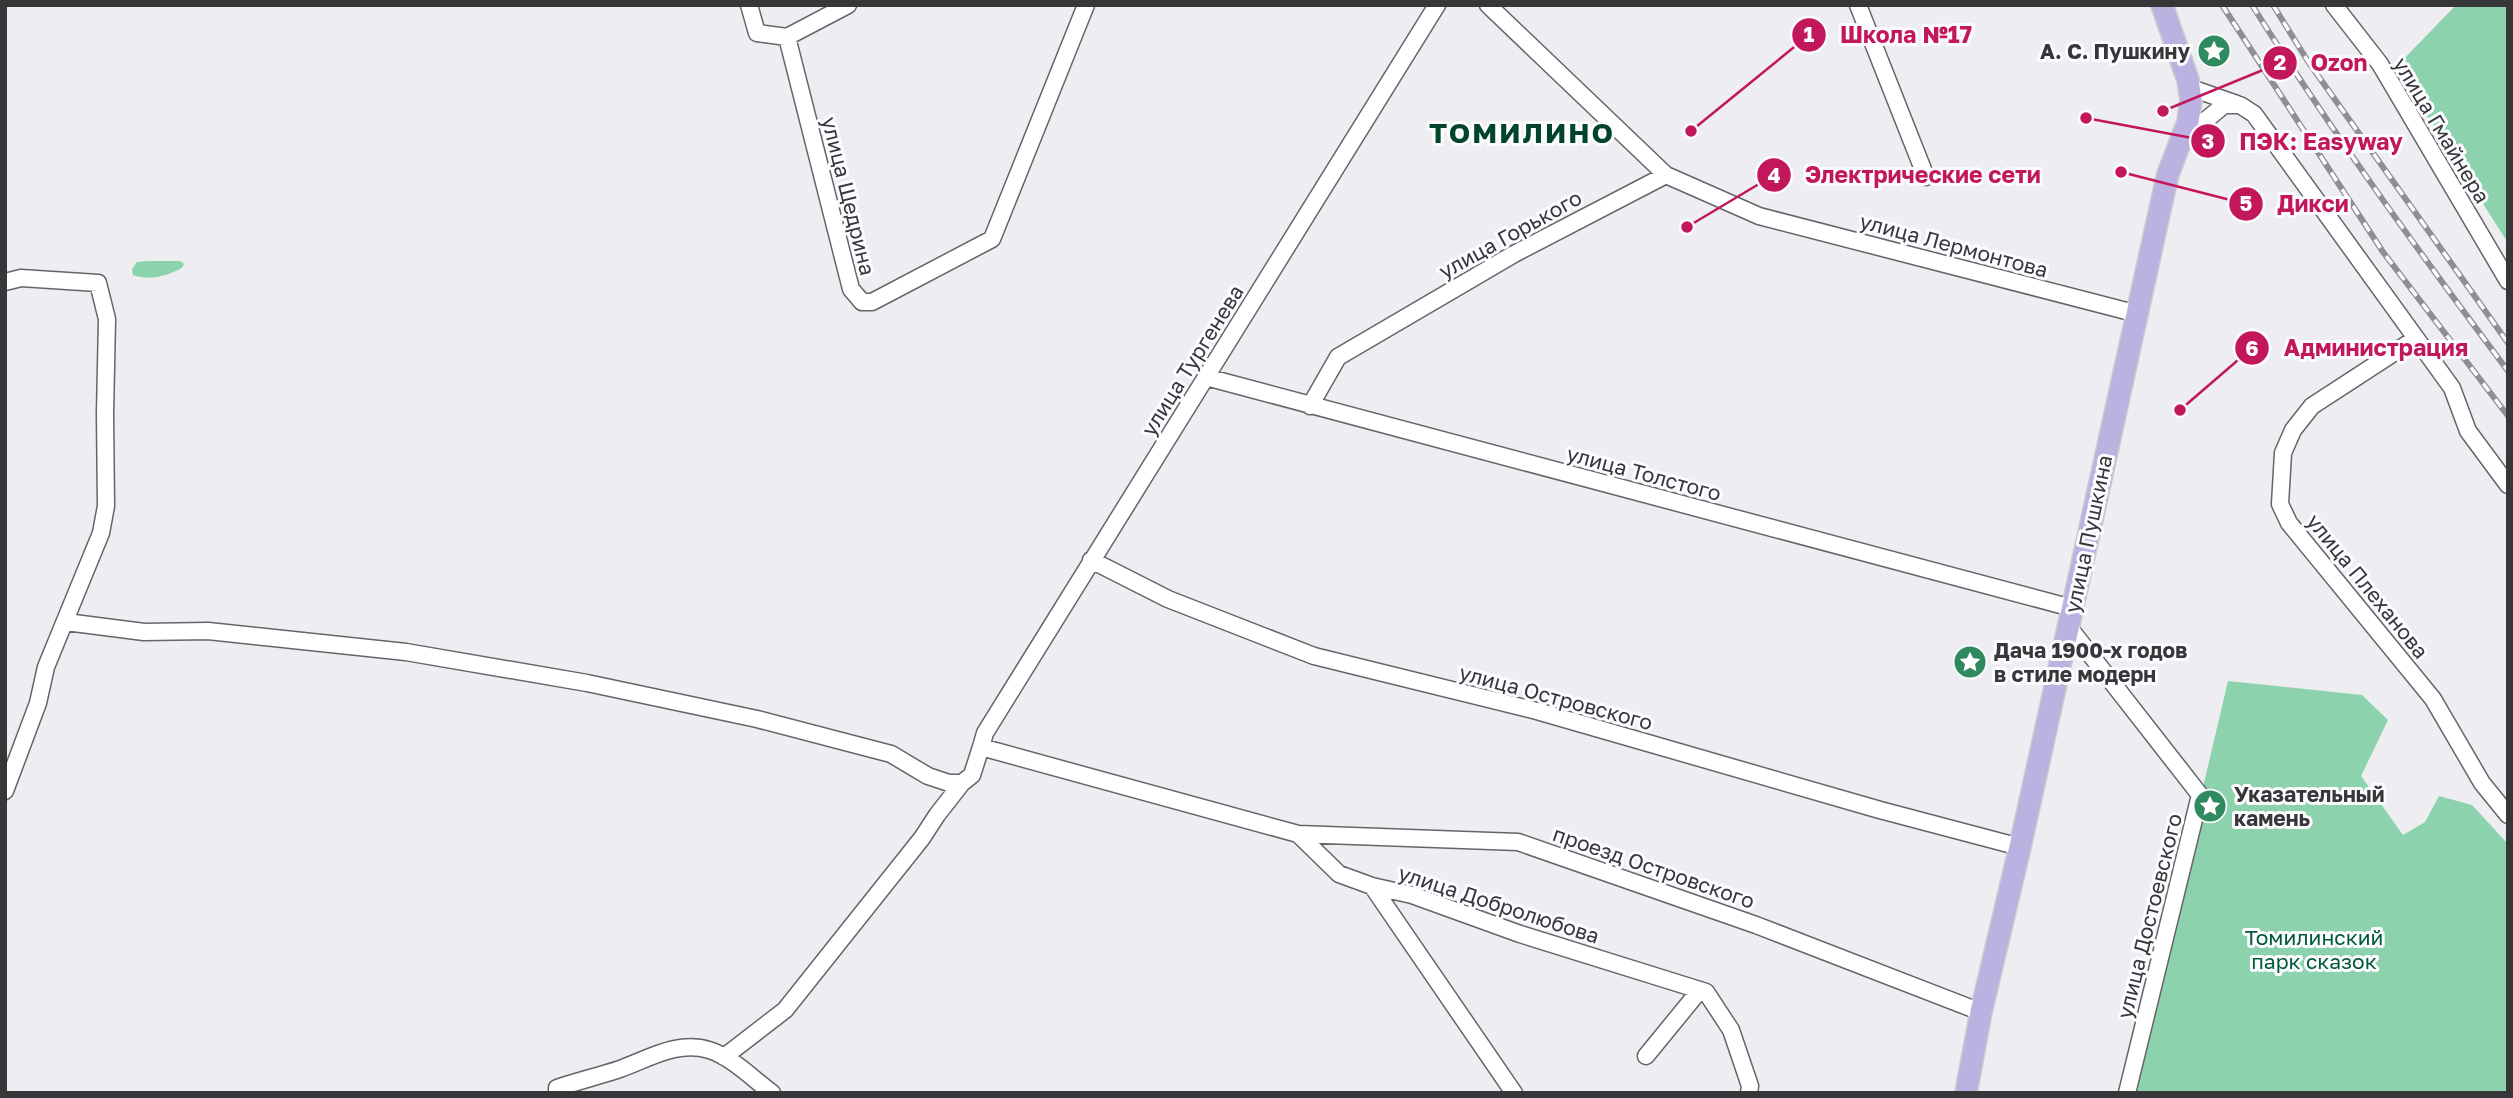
<svg xmlns="http://www.w3.org/2000/svg" width="2513" height="1098" font-family="'Golos Text',sans-serif">
<style>
.green{fill:#8cd2ac}
.lines{fill:none;stroke-linecap:round;stroke-linejoin:round}
.minor-casing{stroke:#656468;stroke-width:19}
.major-casing{stroke:#cbcbcc;stroke-width:24}
.minor{stroke:#fff;stroke-width:16}
.major{stroke:#bcb2e2;stroke-width:21}
.rail-casing{stroke:#8f8f92;stroke-width:6}
.rail{stroke:#fcfbff;stroke-width:3.5;stroke-dasharray:10;stroke-linecap:butt}
.labels{text-anchor:middle;dominant-baseline:central;stroke-width:6;stroke-linejoin:round;paint-order:stroke}
.poi-label{font-size:21px;font-weight:bold;fill:#373739;stroke:#fcfbff;text-anchor:start}
.street-label{font-size:21px;fill:#373739;stroke:#fcfbff}
.park-label{font-size:21px;fill:#005938;stroke:#fcfbff}
.district-label{font-size:28px;font-weight:bold;letter-spacing:2px;fill:#00452a;stroke:#fcfbff}
.leader{fill:none;stroke:#c2185b;stroke-width:2.5}
.callout-dot{fill:#c2185b;stroke:#fcfbff;stroke-width:2.5}
.mark-label{font-size:21px;text-anchor:middle;font-weight:bold;fill:#fff}
.callout-label{font-size:23px;text-anchor:middle;font-weight:bold;fill:#c2185b;stroke:#fcfbff;stroke-width:6;stroke-linejoin:round;paint-order:stroke}
</style>
<rect width="100%" height="100%" fill="#eeeef2"/>
<path class="green" d="M2456 5H2508V243L2396 67Z
M148 261H180L184 264 182 268C167 276 149 281 133 275L132 269 137 262Z
M2228 681 2362 695 2388 720 2361 776 2403 835 2425 822 2439 796 2472 805 2508 844V1093H2131Z"/>
<g class="lines">
<defs>
<path id="minor" d="M749 5 757 33 787 37 848 5
M1437 5 985 733 981 747 1298 834 1339 874 1372 886 1412 895 1520 934 1706 992 1731 1030 1750 1086 1749 1093
M1488 5 1666 175 1759 216 2138 314
M1858 5 1926 177
M2334 5 2380 64 2508 281
M787 37 851 289 862 302H872L992 239 1086 5
M2191 88 2237 104
M2183 139 2224 105H2240L2254 114 2452 388 2468 431 2508 485
M5 282 21 278 98 283 107 319 105 414 106 506 101 533 46 667 38 703 5 791
M2415 339 2312 406 2293 430 2283 453 2280 504 2289 523 2433 699 2482 783 2508 815
M1206 377 2072 608
M1310 406 1338 357 1514 254 1666 175
M1091 560 1168 599 1314 656 1537 711 1880 810 2020 847
M66 622 144 632 208 631 406 652 587 683 757 719 891 754 928 776 949 783H962L972 775 981 747
M2068 626 2200 795 2127 1093
M1298 834 1518 842 1756 925 1981 1012
M1372 886 1514 1093
M1646 1056 1700 990
M724 1057 785 1010 922 838 937 815 962 783
M557 1093V1088C578 1081 599 1076 620 1069 648 1059 678 1040 709 1050 732 1057 753 1079 772 1093"/>
<path id="major" d="M1966 1093 1981 1012 2020 847 2159 214 2168 174 2188 122 2191 100 2188 80 2162 5"/>
</defs>
<use href="#minor" class="minor-casing"/>
<use href="#major" class="major-casing"/>
<use href="#minor" class="minor"/>
<use href="#major" class="major"/>
<defs>
<path id="rail" d="M2222 5 2383 252 2508 416
M2252 5C2331 131 2419 252 2508 371
M2273 5 2309 63 2508 343"/>
</defs>
<use href="#rail" class="rail-casing"/>
<use href="#rail" class="rail"/>
</g>
<defs>
<symbol id="sight-disc" viewBox="-11 -11 22 22"><circle r="9.5" fill="#308a60" stroke="#fcfbff"/><path d="M0-6L1.8-2.2L6-1.7L2.9 1.2L3.7 5.4L0 3.3L-3.7 5.4L-2.9 1.2L-6-1.7L-1.8-2.2Z" fill="#fff"/></symbol>
</defs>
<g fill-rule="evenodd">
<use href="#sight-disc" x="2195" y="32" width="38" height="38"/>
<use href="#sight-disc" x="1951" y="643" width="38" height="38"/>
<use href="#sight-disc" x="2191" y="787" width="38" height="38"/>
</g>
<g class="labels">
<g class="poi-label">
<text x="2190" y="51" text-anchor="end">А. С. Пушкину</text>
<text x="1994" y="650">Дача 1900-х годов<tspan x="1994" dy="24">в стиле модерн</tspan></text>
<text x="2234" y="794">Указательный<tspan x="2234" dy="24">камень</tspan></text>
</g>
<g class="street-label">
<text transform="translate(2442 130) rotate(59)">улица Гмайнера</text>
<text transform="translate(849 196) rotate(76)">улица Щедрина</text>
<text transform="translate(1510 234) rotate(-29)">улица Горького</text>
<text transform="translate(1954 245) rotate(15)">улица Лермонтова</text>
<text transform="translate(1192 360) rotate(-58)">улица Тургенева</text>
<text transform="translate(1644 473) rotate(15)">улица Толстого</text>
<text transform="translate(2088 534) rotate(-78)">улица Пушкина</text>
<text transform="translate(2368 586) rotate(51)">улица Плеханова</text>
<text transform="translate(1556 697) rotate(15)">улица Островского</text>
<text transform="translate(1654 867) rotate(19)">проезд Островского</text>
<text transform="translate(1499 904) rotate(18)">улица Добролюбова</text>
<text transform="translate(2149 916) rotate(-76)">улица Достоевского</text>
</g>
<g class="park-label">
<text x="2314" y="937">Томилинский<tspan x="2314" dy="24">парк сказок</tspan></text>
</g>
<g class="district-label">
<text x="1522" y="132">ТОМИЛИНО</text>
</g>
</g>
<path class="leader" d="M1691 131L1809 35M2163 111L2280 63M2086 118L2208 141M1687 227L1774 175M2121 172L2246 204M2180 410L2252 348"/>
<g class="callout-dot">
<circle cx="1691" cy="131" r="7"/>
<circle cx="2163" cy="111" r="7"/>
<circle cx="2086" cy="118" r="7"/>
<circle cx="1687" cy="227" r="7"/>
<circle cx="2121" cy="172" r="7"/>
<circle cx="2180" cy="410" r="7"/>
<circle cx="1809" cy="35" r="18"/>
<circle cx="2280" cy="63" r="18"/>
<circle cx="2208" cy="141" r="18"/>
<circle cx="1774" cy="175" r="18"/>
<circle cx="2246" cy="204" r="18"/>
<circle cx="2252" cy="348" r="18"/>
</g>
<g class="mark-label">
<text x="1809" y="42">1</text>
<text x="2280" y="70">2</text>
<text x="2208" y="149">3</text>
<text x="1774" y="183">4</text>
<text x="2246" y="211">5</text>
<text x="2252" y="356">6</text>
</g>
<g class="callout-label">
<text x="1906" y="43">Школа №17</text>
<text x="2339" y="71">Ozon</text>
<text x="2321" y="150">ПЭК: Easyway</text>
<text x="1923" y="183">Электрические сети</text>
<text x="2313" y="212">Дикси</text>
<text x="2376" y="356">Администрация</text>
</g>
<rect width="2513" height="1098" fill="none" stroke="#373739" stroke-width="14"/>
</svg>
